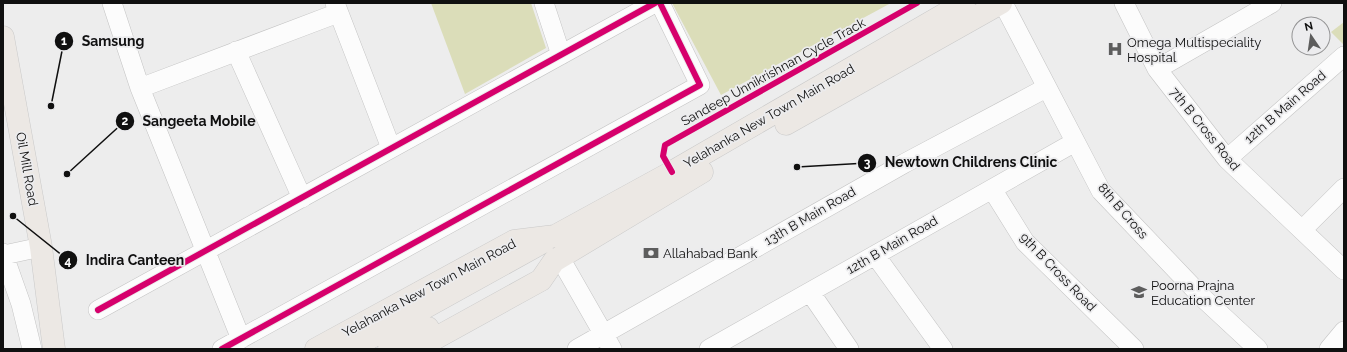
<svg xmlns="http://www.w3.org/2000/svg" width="1347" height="352" font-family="Raleway,sans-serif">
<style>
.green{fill:#dbddb9}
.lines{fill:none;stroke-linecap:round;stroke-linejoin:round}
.minor-casing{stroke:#c3c3c3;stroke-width:20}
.major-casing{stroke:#c9c9c9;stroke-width:23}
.minor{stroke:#fcfcfc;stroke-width:19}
.major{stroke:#ece8e4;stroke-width:22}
.cycleway-casing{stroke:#ececee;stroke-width:8}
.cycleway{stroke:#d6006c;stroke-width:6}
.labels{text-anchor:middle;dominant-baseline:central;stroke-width:3.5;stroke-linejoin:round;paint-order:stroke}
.poi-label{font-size:13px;fill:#101010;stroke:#ececee;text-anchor:start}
.street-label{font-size:13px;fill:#101010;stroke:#ececee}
.leader{fill:none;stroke:#101010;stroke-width:1.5}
.callout-dot{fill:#101010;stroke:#ececee;stroke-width:1.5}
.mark-label{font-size:12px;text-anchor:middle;font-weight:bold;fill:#fff}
.callout-label{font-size:14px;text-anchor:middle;font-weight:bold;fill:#101010;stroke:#ececee;stroke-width:3.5;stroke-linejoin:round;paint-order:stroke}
</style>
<rect width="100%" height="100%" fill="#ededed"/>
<path class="green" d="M431 3H531L546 48 465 94Z
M672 3H891L721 95Z
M1344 22V45L1331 32Z"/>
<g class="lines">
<defs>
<path id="minor" d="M112 3 140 88 241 339
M335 3 391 148
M544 3 561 55
M1003 3 1101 191 1203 298 1258 349
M1124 3 1157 69 1227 159 1344 270
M236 51 302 198
M1157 69 1272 3
M140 88 338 13
M1227 159 1344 56
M992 189 1025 242 1134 349
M1302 230 1344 188
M3 253 21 304 32 349
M4 255 41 247
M875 255 943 349
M560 258 612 349
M810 292 849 349
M98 310 655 3
M222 349 700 85 660 3
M577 349 905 163 1046 88
M709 349 1075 142
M1329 349 1344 331"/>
<path id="major" d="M3 37 41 247 54 349
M786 124 1001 3
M316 349 514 241 555 236 672 172 964 3
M350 349 545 241
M389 349 428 328
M416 349 541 280 554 261 702 172"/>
</defs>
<use href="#minor" class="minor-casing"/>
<use href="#major" class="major-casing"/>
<use href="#minor" class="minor"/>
<use href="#major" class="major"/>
<defs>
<path id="cycleway" d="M672 172 663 156 665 145 917 3
M98 310 655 3
M222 349 700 85 660 3"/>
</defs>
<use href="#cycleway" class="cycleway-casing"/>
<use href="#cycleway" class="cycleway"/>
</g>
<defs>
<symbol id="hospital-bare" viewBox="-9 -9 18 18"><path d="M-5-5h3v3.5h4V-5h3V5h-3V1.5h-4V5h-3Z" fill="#5d5d5d" stroke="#ececee" stroke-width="2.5" paint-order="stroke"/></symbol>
<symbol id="bank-bare" viewBox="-9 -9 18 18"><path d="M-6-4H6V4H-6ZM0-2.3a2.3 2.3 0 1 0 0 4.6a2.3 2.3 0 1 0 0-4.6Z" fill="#5d5d5d" stroke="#ececee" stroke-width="2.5" paint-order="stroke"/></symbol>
<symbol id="school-bare" viewBox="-9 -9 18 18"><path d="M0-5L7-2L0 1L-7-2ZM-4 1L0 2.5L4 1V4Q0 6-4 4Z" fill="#5d5d5d" stroke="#ececee" stroke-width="2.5" paint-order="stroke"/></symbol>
</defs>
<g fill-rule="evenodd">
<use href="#hospital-bare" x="1104" y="38" width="22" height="22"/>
<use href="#bank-bare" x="640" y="242" width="22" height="22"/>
<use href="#school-bare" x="1128" y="281" width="22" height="22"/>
</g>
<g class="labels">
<g class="poi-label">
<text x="1127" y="42">Omega Multispeciality<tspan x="1127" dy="15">Hospital</tspan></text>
<text x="663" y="253">Allahabad Bank</text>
<text x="1151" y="285">Poorna Prajna<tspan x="1151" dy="15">Education Center</tspan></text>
</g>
<g class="street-label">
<text transform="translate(773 72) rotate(-29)">Sandeep Unnikrishnan Cycle Track</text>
<text transform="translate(1285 107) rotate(-41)">12th B Main Road</text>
<text transform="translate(769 116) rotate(-30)">Yelahanka New Town Main Road</text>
<text transform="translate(1205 129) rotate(51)">7th B Cross Road</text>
<text transform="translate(27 169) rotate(80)">Oil Mill Road</text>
<text transform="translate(1123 211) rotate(49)">8th B Cross</text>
<text transform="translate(810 216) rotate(-30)">13th B Main Road</text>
<text transform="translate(892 245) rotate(-30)">12th B Main Road</text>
<text transform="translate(1058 272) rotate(46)">9th B Cross Road</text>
<text transform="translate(429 288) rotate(-28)">Yelahanka New Town Main Road</text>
</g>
</g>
<path class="leader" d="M51 106L64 41M67 174L125 121M797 167L867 163M13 216L68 260"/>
<g class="callout-dot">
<circle cx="51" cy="106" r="4"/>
<circle cx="67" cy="174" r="4"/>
<circle cx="797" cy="167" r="4"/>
<circle cx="13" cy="216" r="4"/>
<circle cx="64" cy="41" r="10"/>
<circle cx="125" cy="121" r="10"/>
<circle cx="867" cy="163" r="10"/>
<circle cx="68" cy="260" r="10"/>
</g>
<g class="mark-label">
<text x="64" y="45">1</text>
<text x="125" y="125">2</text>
<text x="867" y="167">3</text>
<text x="68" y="265">4</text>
</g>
<g class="callout-label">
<text x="113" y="46">Samsung</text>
<text x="199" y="126">Sangeeta Mobile</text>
<text x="971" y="167">Newtown Childrens Clinic</text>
<text x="135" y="265">Indira Canteen</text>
</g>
<rect width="1347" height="352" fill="none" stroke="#101010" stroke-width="8"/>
<g transform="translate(1311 36) rotate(347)"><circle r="19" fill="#ececee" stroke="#949495"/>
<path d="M0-3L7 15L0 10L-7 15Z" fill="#5d5d5d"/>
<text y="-6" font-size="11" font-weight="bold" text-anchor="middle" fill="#101010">N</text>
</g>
</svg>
